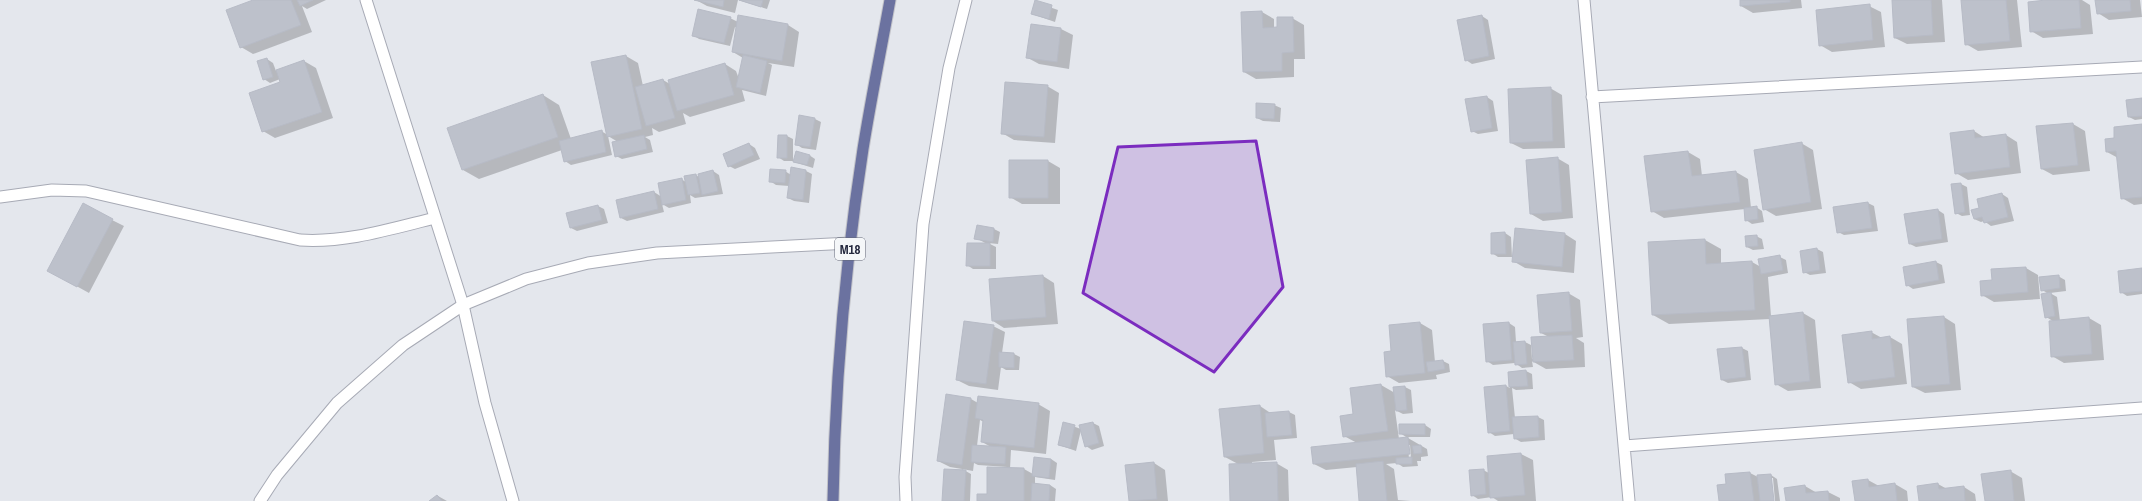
<svg xmlns="http://www.w3.org/2000/svg" width="2142" height="501" font-family="'Archivo Narrow',sans-serif">
<style>
.shadow{fill:#0003;fill-rule:evenodd}
.building{fill:#bdc1cb;stroke:#b7bbc6}
.lines{fill:none;stroke-linecap:round;stroke-linejoin:round}
.minor-casing{stroke:#a7aab5;stroke-width:13}
.tertiary-casing{stroke:#a7aab5;stroke-width:13}
.primary-casing{stroke:#c2c3c9;stroke-width:13}
.minor{stroke:#fff;stroke-width:11}
.tertiary{stroke:#fff;stroke-width:11}
.primary{stroke:#6b72a0;stroke-width:11}
.marked{fill:#7b2cbf;fill-opacity:0.2;stroke:#7b2cbf;stroke-width:3;stroke-linejoin:round}
.labels{text-anchor:middle;dominant-baseline:central;stroke-width:4;stroke-linejoin:round;paint-order:stroke}
.shield{fill:#f5f7f9;stroke:#636676;stroke-width:1}
.shield-label{font-size:13px;font-weight:bold;fill:#24283e}
</style>
<rect width="100%" height="100%" fill="#e4e7ed"/>
<path class="shadow" d="M256 0H326L307 9 302 6 312 32 253 54 241 47Z
M696 0H738L735 13 707 6Z
M738 0H770L767 9Z
M1741 0H1801L1802 8 1753 13 1741 6Z
M1893 0H1942L1945 42 1907 44 1895 38Z
M1962 0H2017L2022 47 1978 51 1966 44Z
M2057 0H2082L2090 5 2093 34 2043 38 2031 31Z
M2096 0H2140L2142 17 2109 20 2098 13Z
M1035 2 1058 10 1055 22 1032 14Z
M1869 6 1881 12 1885 47 1832 52 1820 45Z
M1262 12 1274 19V29L1278 28 1292 18 1304 25 1305 59H1294V77L1256 79 1244 72 1242 13Z
M1482 16 1488 20 1495 59 1472 64 1466 60Z
M730 18 738 22 788 25 799 32 794 67 768 63 772 65 766 96 742 90 745 101 690 117 683 113 686 124 659 132 652 128 653 135 645 137 650 140 653 152 622 159 616 156 618 142 608 136 612 155 571 165 565 161 562 150 479 179 463 170 543 95 559 105 571 139 601 131 608 135 626 56 638 63 643 86 663 80 670 84 725 64 736 71 739 79 743 58 733 52 737 28 735 27 730 46 699 39 693 35Z
M1061 29 1073 35 1069 69 1039 64 1028 58Z
M267 59 273 63 276 71 304 61 316 68 333 118 275 138 263 131 282 83 280 79 270 83 264 79Z
M1047 86 1059 93 1055 143 1014 140 1002 133Z
M1550 88 1562 95 1565 148 1523 149 1511 143Z
M1487 97 1493 101 1498 131 1478 134 1472 131Z
M2142 99V119L2135 120 2129 117Z
M1274 105 1281 108 1280 122 1263 121 1257 118Z
M815 119 821 122 816 150 802 148 796 144Z
M2073 124 2085 131 2090 171 2053 175 2042 169 2037 127Z
M2142 125V204L2134 205 2122 198 2118 158 2107 152Z
M1974 131 1985 138 2006 135 2017 142 2021 173 1968 180 1956 173Z
M779 136H787L793 139V161H784L778 157Z
M1801 143 1813 150 1822 209 1776 216 1764 209Z
M749 144 755 148 760 159 735 169 729 166Z
M1688 152 1700 159 1702 176 1736 172 1748 179 1751 208 1756 207 1762 211 1764 222 1752 224 1746 220 1745 209 1664 218 1652 211 1645 157Z
M809 155 815 159 813 168 794 162Z
M1557 158 1569 165 1573 218 1543 221 1531 214Z
M1048 161 1060 168V204H1022L1010 197Z
M792 168 806 171 812 174 809 203 794 201 788 198 789 186 776 185 770 181 785 171 791 175Z
M713 171 719 175 723 194 695 198 690 195 691 203 669 208 662 204 664 212 627 221 621 218 654 192 662 197 681 179 686 182 696 175 700 178Z
M1961 184 1967 187 1970 215 1962 216 1956 213Z
M2002 194 2008 198 2014 221 1991 226 1984 221 1981 222 1974 219 1980 208Z
M1868 203 1874 206 1878 231 1844 235 1838 232 1834 208Z
M598 206 604 209 608 223 577 231 571 228 567 214Z
M1938 210 1944 214 1948 242 1916 247 1910 244Z
M112 220 124 226 89 293 60 277Z
M978 226 994 229 1000 232 998 244 988 243 996 247V269H973L967 265 987 244 976 238Z
M1505 233 1511 237 1512 257H1498L1492 253V234Z
M1565 234 1576 241 1574 273 1525 268 1513 261Z
M1756 236 1762 239 1764 249 1753 250 1747 247Z
M1705 240 1721 249V264L1752 262 1761 267 1780 257 1786 260 1788 273 1768 277 1771 316 1803 313 1815 320 1821 388 1788 391 1776 384 1770 319 1669 324 1653 315Z
M1817 249 1823 252 1826 273 1810 275 1804 272Z
M1936 262 1942 265 1945 283 1913 289 1907 285Z
M2026 268 2038 275 2040 299 1994 302 1982 295 1993 281Z
M2142 269V294L2127 296 2121 292Z
M1043 276 1054 283 1058 324 1004 328 993 321Z
M2058 276 2065 280 2066 291 2050 293 2057 297 2060 321 2089 318 2101 325 2104 360 2064 363 2052 356 2053 321 2046 317 2049 294 2042 290Z
M1568 293 1580 300 1583 337 1576 338 1584 343 1585 367 1546 369 1532 361 1533 367 1522 368 1515 363 1493 365 1487 361 1509 323 1515 327 1516 342H1525L1531 345 1532 359H1534L1549 337 1541 333Z
M1944 317 1955 324 1961 390 1925 393 1913 387Z
M1420 323 1432 330 1435 362 1443 361 1449 364 1450 372 1436 375 1437 379 1399 383 1387 376 1393 352Z
M993 326 1005 332 1002 353 1014 354 1020 357 1019 370H1006L1001 367 998 390 969 386 957 380Z
M1871 332 1882 338 1890 337 1902 344 1907 384 1861 389 1849 382Z
M1742 348 1748 351 1751 380 1728 383 1722 380 1718 350Z
M1526 371 1532 374 1533 389 1516 390 1512 388 1515 418 1538 417 1544 420 1545 440 1521 442 1514 438V434L1495 436 1489 432 1485 388 1506 386 1510 388 1509 372Z
M1381 385 1395 393 1405 387 1411 390 1413 413 1403 414 1395 410 1399 439 1408 438 1427 449 1428 456 1421 457V461H1417L1418 466 1403 467 1397 463 1386 464 1394 469 1398 500 1411 501H1360L1357 467 1326 470 1314 464 1357 443 1344 436 1355 415ZM1408 445H1410L1411 459H1409Z
M971 399 978 403 1038 404 1050 411 1046 454 1011 450 1010 469H1024L1033 474 1051 459 1057 463 1055 480 1035 477V485H1050L1056 489 1055 501H978L988 495 1007 467 978 465 974 463 973 471 962 469 971 474 970 501H943L962 469 950 467 938 461ZM980 420 984 422 982 442 991 447 977 446Z
M1260 406 1272 414 1289 412 1295 415 1297 438 1274 440 1276 460 1252 462V464L1276 463 1288 470 1289 501H1231L1238 464 1225 457Z
M1064 423 1081 429 1093 423 1099 426 1104 446 1092 450 1086 446 1081 430 1076 451 1059 445Z
M1425 425 1431 429 1430 437H1406L1400 433Z
M1521 454 1533 460 1536 501H1498L1492 497 1478 499 1472 495 1483 470 1489 473Z
M1154 463 1165 470 1168 501H1130L1126 466Z
M2010 471 2022 478 2025 501H1986Z
M1750 473 1758 477 1771 475 1777 479 1780 501H1775L1773 478H1771L1773 501H1720L1727 485Z
M1868 480 1879 486 1895 484 1907 491 1908 501H1856L1853 482Z
M1938 484 1947 489 1964 487 1975 494 1976 501H1920Z
M1805 486 1817 493 1828 492 1840 498V501H1787Z
M438 496 447 501H430Z"/>
<path class="building" d="M253 0H291L301 25 240 48 226 10Z
M297 0H313L300 6Z
M694 0H724L723 7Z
M739 0H763L761 7Z
M1035 0 1052 5 1049 19 1031 14Z
M1740 0H1790V2L1740 6Z
M1892 0H1931L1933 35 1894 38Z
M1961 0H2006L2010 41 1965 45Z
M2046 0H2079L2081 28 2030 32 2028 2Z
M2095 0H2130L2131 11 2097 14Z
M1870 4 1873 40 1819 46 1816 10Z
M698 9 731 17 724 43 692 36Z
M1262 11 1263 28 1277 27V17H1293L1294 52 1282 53V71L1243 72 1241 12Z
M738 15 788 24 782 61 732 52Z
M1482 15 1489 56 1465 61 1457 20Z
M1031 24 1061 28 1057 62 1026 58Z
M626 55 642 129 607 137 591 62Z
M743 55 767 61 760 93 736 87Z
M267 58 273 77 263 80 257 61Z
M304 60 322 112 262 132 249 93 280 82 276 70Z
M725 63 734 95 677 111 668 80Z
M663 79 675 118 646 126 635 87Z
M1005 82 1048 85 1044 137 1001 134Z
M1551 87 1553 141 1510 143 1508 89Z
M543 94 558 137 462 170 447 128Z
M1487 96 1492 128 1471 132 1465 99Z
M2142 98V116L2128 117 2126 100Z
M1256 103 1275 104 1274 119 1256 118Z
M799 115 815 118 810 147 795 145Z
M2073 123 2078 165 2041 169 2036 126Z
M2142 124V197L2121 199 2116 151 2106 152 2105 139 2114 138V127Z
M602 130 606 152 564 162 559 141Z
M1974 130 1975 138 2006 134 2010 167 1955 174 1950 133Z
M644 135 647 149 615 157 612 142Z
M778 135H787V158H777Z
M1802 142 1811 202 1763 210 1754 150Z
M749 143 754 155 728 167 723 154Z
M796 151 810 155 807 165 793 162Z
M1688 151 1692 176 1736 171 1740 202 1651 212 1644 156Z
M1558 157 1562 212 1530 214 1526 160Z
M1009 160H1048V198H1009Z
M791 167 806 170 803 200 787 198Z
M770 169 786 170 785 183 769 182Z
M713 170 718 191 702 195 698 174Z
M696 174 700 193 688 195 684 176Z
M682 178 686 200 662 205 658 183Z
M1961 183 1965 212 1955 214 1951 184Z
M654 191 658 209 620 218 616 200Z
M2002 193 2008 217 1984 223 1982 217 1974 219 1971 210 1979 208 1977 199Z
M1868 202 1872 228 1837 233 1833 207Z
M83 203 113 219 77 287 47 271Z
M598 205 602 220 570 228 566 213Z
M1757 206 1758 219 1745 221 1744 208Z
M1938 209 1942 239 1909 244 1904 214Z
M977 225 994 228 993 242 974 239Z
M1515 228 1565 233 1562 267 1512 262Z
M1505 232 1506 254H1491V233Z
M1757 235 1758 246 1746 247 1745 236Z
M1705 239 1706 264 1752 261 1755 310 1652 315 1648 242Z
M967 243H990V266H966Z
M1817 248 1820 270 1803 273 1800 251Z
M1780 255 1783 270 1761 274 1758 259Z
M1936 261 1939 280 1906 286 1903 267Z
M2026 267 2028 292 1981 296 1980 281 1992 280 1991 269Z
M2142 268V291L2120 293 2118 271Z
M1043 275 1046 317 992 321 989 279Z
M2059 275 2060 288 2041 291 2039 277Z
M1569 292 1572 331 1540 333 1537 295Z
M2051 292 2055 316 2045 318 2041 294Z
M1803 312 1810 381 1775 385 1769 316Z
M1944 316 1950 384 1912 387 1907 319Z
M2089 317 2092 354 2051 357 2049 321Z
M964 321 994 325 986 384 956 380Z
M1420 322 1425 373 1386 377 1384 352 1391 351 1389 325Z
M1509 322 1512 360 1486 362 1483 324Z
M1872 331V339L1890 336 1895 377 1848 383 1842 335Z
M1572 335 1574 360 1533 362 1531 337Z
M1525 341 1527 364 1515 365 1513 342Z
M1742 347 1746 377 1721 380 1717 349Z
M999 352 1014 353V368L999 367Z
M1443 360 1445 369 1428 372 1426 362Z
M1526 370 1528 386 1509 387 1508 372Z
M1381 384 1388 431 1343 437 1340 416 1353 414 1350 388Z
M1506 385 1510 431 1488 433 1484 387Z
M1405 386 1407 410 1396 411 1393 387Z
M946 394 971 398 962 465 937 461Z
M978 396 1039 403 1034 448 981 442 983 420 975 418Z
M1260 405 1264 453 1224 457 1219 409Z
M1289 411 1292 435 1267 437 1265 413Z
M1538 416 1539 437 1514 439 1512 417Z
M1063 422 1075 425 1070 448 1058 445Z
M1093 422 1099 443 1085 447 1079 425Z
M1399 424H1425V435L1399 434Z
M1408 437 1410 454 1313 464 1311 447Z
M972 445 1006 447 1005 464 971 462Z
M1421 445 1422 453 1414 454 1412 446Z
M1521 453 1525 495 1490 498 1487 456Z
M1034 457 1051 459 1049 478 1032 476Z
M1412 457V464H1396V458Z
M1383 461 1387 501H1359L1356 464Z
M1154 462 1157 499 1129 501 1125 465Z
M1277 462 1278 501H1230L1229 464Z
M987 467 1024 468V501H977V494H987Z
M944 469 966 470 964 501H942Z
M1484 469 1486 494 1471 496 1469 470Z
M2011 470 2014 501H1985L1981 474Z
M1750 472 1754 501H1719L1717 485 1726 484 1725 474Z
M1771 474 1774 501H1760L1757 475Z
M1868 479 1869 487 1895 483 1897 501H1855L1852 481Z
M1032 483 1050 485 1049 501H1031Z
M1938 483 1939 489 1964 486 1965 501H1919L1917 486Z
M1805 485 1806 493 1828 491 1829 501H1786L1784 488Z
M437 495 442 501H429Z"/>
<g class="lines">
<defs>
<path id="minor" d="M366 0 463 305 485 403 513 501
M1584 0 1629 501
M1592 97 2142 67
M0 197 52 190 86 191 300 240C346 243 390 229 435 218
M1624 446 2142 408
M906 501 905 477 923 224 949 68 966 0"/>
<path id="tertiary" d="M260 501 277 475 337 403 403 345 463 305 526 279 588 263 657 253 850 243"/>
<path id="primary" d="M833 501C835 384 845 265 863 149 871 99 881 50 890 0"/>
</defs>
<use href="#minor" class="minor-casing"/>
<use href="#tertiary" class="tertiary-casing"/>
<use href="#primary" class="primary-casing"/>
<use href="#minor" class="minor"/>
<use href="#tertiary" class="tertiary"/>
<use href="#primary" class="primary"/>
</g>
<path class="marked" d="M1256 141 1283 287 1214 372 1083 293 1118 147Z"/>
<g class="labels">
<rect class="shield" x="835" y="238" width="30" height="22" rx="3"/>
<g class="shield-label">
<text x="850" y="249">M18</text>
</g>
</g>
</svg>
